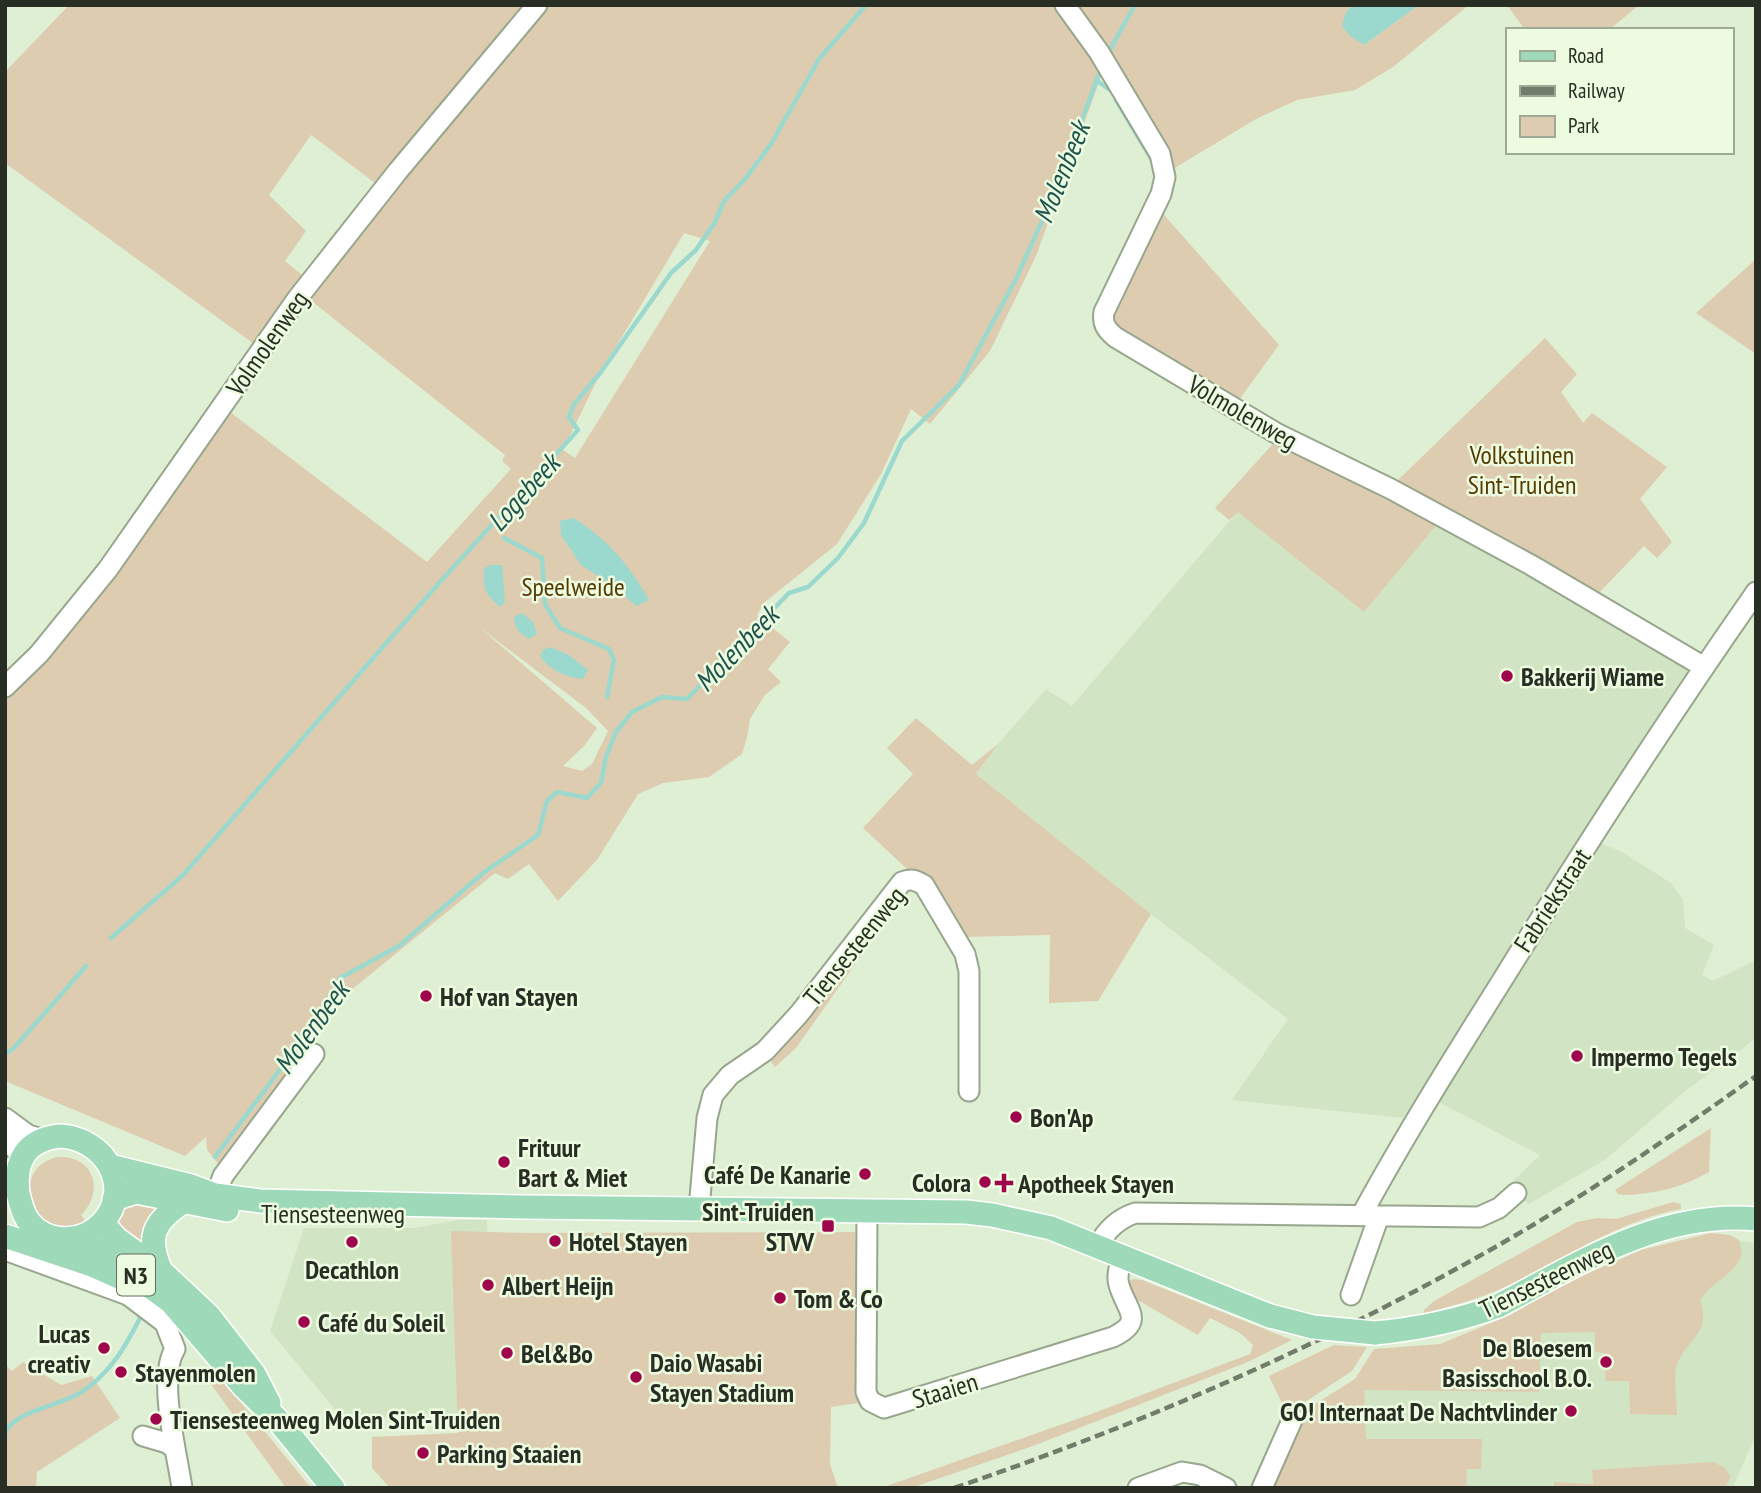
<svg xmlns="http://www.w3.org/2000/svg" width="1761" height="1493" font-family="'PT Sans Narrow',sans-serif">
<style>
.built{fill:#d1e4c3}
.green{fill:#ddccb0;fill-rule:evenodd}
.water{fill:#9bd9ce}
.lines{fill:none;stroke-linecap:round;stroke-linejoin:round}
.stream{stroke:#9bd9ce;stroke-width:4.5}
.minor-casing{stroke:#97a68c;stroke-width:23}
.major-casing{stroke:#fff;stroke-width:26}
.minor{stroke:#fff;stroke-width:19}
.major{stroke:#9edab9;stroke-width:23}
.rail{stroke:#727c6a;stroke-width:4.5;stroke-dasharray:10 5;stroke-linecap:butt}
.major-bridge-casing{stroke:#fff;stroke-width:26;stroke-linecap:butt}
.major-bridge{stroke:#9edab9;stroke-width:23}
.poi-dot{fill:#9f054b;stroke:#edfce1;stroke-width:2.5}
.labels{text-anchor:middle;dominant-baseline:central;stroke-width:5;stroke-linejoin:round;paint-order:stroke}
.shield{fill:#edfce1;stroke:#636c5c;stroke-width:2}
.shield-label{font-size:24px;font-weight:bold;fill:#282e23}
.street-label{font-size:26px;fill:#282e23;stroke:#edfce1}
.park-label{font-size:26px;fill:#553b02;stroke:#edfce1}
.poi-label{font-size:26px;font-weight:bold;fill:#282e23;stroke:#edfce1;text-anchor:start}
.water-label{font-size:28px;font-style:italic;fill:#1f544d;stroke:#edfce1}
</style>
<rect width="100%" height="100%" fill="#dfefd4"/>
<path class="built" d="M1238 511 1364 612 1440 521 1688 666 1687 675 1403 1118 1232 1100 1288 1019 1151 914 976 774 998 744 1046 689 1072 706Z
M1598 842 1622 852 1671 883 1683 900 1685 928 1714 945 1702 975 1713 981 1756 960V1038L1684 1092 1606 1159 1529 1204 1508 1186 1540 1155 1437 1101Z
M457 1220H487L486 1413 338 1419V1413L270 1331 304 1228H415Z
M1728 1239 1756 1243V1435L1733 1487 1296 1488 1302 1415Z"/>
<path class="green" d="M69 5H532L379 186 311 135 269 195 306 231 285 261 303 276 254 344 5 163V72Z
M545 5H1058L1102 74 1036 256 990 351 930 424 911 409 881 474 837 544 765 602 757 615 790 642 768 669 781 682 765 695 750 719 747 738 742 754 709 777 663 783 638 794 597 860 558 901 529 864 508 879 495 873 345 995 274 1100 220 1166 207 1150 206 1137 185 1156 5 1081V694L226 409 427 562 511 469 502 461 505 455 309 299 399 177ZM684 233 710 241 575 458 563 450 601 372ZM479 627 586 708 608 731 592 764 582 771 563 766 585 745 597 728Z
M1075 5H1353L1346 12 1364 45 1419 5H1469L1393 67 1355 90 1297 100 1256 119 1173 169 1167 154Z
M1507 5H1639L1609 30H1525Z
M1158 208 1279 345 1236 404 1113 326 1110 310Z
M1756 259V354L1696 313Z
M1545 338 1577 374 1561 392 1583 423 1592 413 1667 467 1640 499 1672 542 1657 558 1644 546 1595 597 1396 485 1399 479Z
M1278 438 1440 521 1364 612 1238 512 1229 520 1215 508Z
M916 718 972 765 998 744 976 774 1151 914 1098 1001 1049 1003 1050 935 963 937 918 875 796 1048 775 1067 767 1057 800 1019 907 869 863 828 913 774 887 748Z
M1711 1128 1709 1172C1682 1188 1654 1194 1623 1195L1618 1194 1615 1190Z
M58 1157C94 1155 105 1191 81 1215L87 1223C81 1225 72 1229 66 1229 24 1226 14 1166 58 1157Z
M132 1200 171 1204 145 1249C130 1238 116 1231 117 1210Z
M1673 1202 1681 1204V1209C1617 1221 1563 1260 1505 1287 1479 1299 1451 1306 1423 1314L1424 1310 1434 1301 1577 1222 1597 1218 1616 1219Z
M451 1231 531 1233 855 1232 858 1403 831 1407 830 1464 838 1488H390L372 1468V1437L458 1433Z
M1711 1233 1730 1235 1739 1240 1742 1253C1734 1278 1712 1279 1700 1301 1712 1333 1685 1341 1677 1365 1673 1376 1677 1402 1677 1415L1630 1414 1629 1381H1605V1353L1595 1352V1332L1541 1333 1539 1392 1364 1390 1366 1439H1482L1481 1469H1466L1467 1488H1266L1299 1414 1355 1379 1374 1349 1440 1344 1510 1315 1568 1282 1641 1250Z
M1133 1279 1142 1280 1292 1340 1248 1362 1033 1446 911 1488H881L1094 1413 1250 1354 1253 1345 1240 1333 1210 1318 1198 1335 1134 1298 1128 1281Z
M1334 1345 1367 1347 1352 1371 1287 1414 1269 1376Z
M23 1362 61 1385 92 1376 120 1418 37 1472 36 1488H5V1364L12 1371Z
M212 1367 311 1488H286L203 1373Z
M1713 1462 1725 1468 1731 1477 1725 1488H1554V1482L1593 1484 1592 1470Z"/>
<path class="water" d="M1353 5H1419L1364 45 1350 36 1342 26 1346 12Z
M573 518C607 538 630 566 649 600L636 606 610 584 581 565 561 535 560 521Z
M491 565H502L505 602 500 607C484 593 483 589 484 568Z
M522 613 533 622 537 634 529 639C519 633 514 628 514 617Z
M550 647 569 655 588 670 583 679C565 677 551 671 540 656L543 650Z"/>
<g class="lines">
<path class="stream" d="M1107 55 1135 5
M1096 80 1110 90
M1116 100 1152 160
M504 538 542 558 545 604 560 628 609 649 614 660 607 697
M111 938 183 875 439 583 578 430 569 417 574 404 601 372 671 273 696 250 715 222 724 201 745 179 771 144 819 59 866 5
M5 1054 14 1048 86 966
M215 1157 313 1025 340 978 399 946 483 873 538 835 547 801 557 792 587 798 601 783 606 757 616 732 632 712 662 697 687 699 789 593 808 587 838 558 864 523 902 441 959 385 1016 279 1053 197 1102 66
M5 1432C18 1410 56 1407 80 1393 111 1373 126 1346 142 1314"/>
<defs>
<path id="minor" d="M1065 5 1099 52 1160 154 1165 177 1161 194 1104 312C1102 324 1106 329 1115 337L1276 433 1391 489 1531 565 1704 667
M5 687 39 654 108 569 297 299 398 171 537 5
M5 1118 28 1135 42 1139
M5 1136 22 1158
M211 1208 223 1176 314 1054
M699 1209 707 1118 713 1095 730 1075 765 1051 799 1014 902 882C911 878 915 880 924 885L965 954 969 971V1091
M867 1211 866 1392 870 1401 884 1408 1113 1337C1146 1321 1126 1310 1119 1285 1116 1276 1120 1265 1122 1256
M1361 1216C1405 1135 1454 1057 1503 979 1584 848 1668 718 1756 592
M1098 1246C1106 1230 1118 1219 1135 1213L1479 1217 1499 1208 1516 1193
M5 1250 128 1295 165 1323 175 1349
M1351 1295 1379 1216
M175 1349C157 1378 177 1453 182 1488
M143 1436 167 1443 175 1449
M1138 1488 1182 1472 1200 1475 1226 1488
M1262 1488 1293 1418"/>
<path id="major" d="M59 1136C104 1137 135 1187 102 1223 81 1245 44 1244 27 1219 22 1211 20 1202 18 1193 14 1161 26 1140 59 1136Z
M110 1166 191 1186 215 1195 260 1201 524 1207 966 1212 992 1215 1051 1228 1270 1316 1313 1327
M114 1199 136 1192 227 1210
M104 1221 107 1228 117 1239 161 1271 209 1316 254 1374 269 1403
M5 1236 92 1265 119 1277
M75 1238 110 1257 171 1302 244 1387 276 1418 333 1488
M161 1271C146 1238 153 1222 183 1202
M1375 1333C1418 1329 1457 1321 1498 1306 1578 1264 1661 1210 1756 1219"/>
</defs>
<use href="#minor" class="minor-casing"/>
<use href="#major" class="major-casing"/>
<use href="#minor" class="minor"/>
<use href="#major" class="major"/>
<path class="rail" d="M954 1488C1145 1423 1329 1343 1504 1242 1591 1192 1674 1134 1756 1076"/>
<defs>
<path id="major-bridge" d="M1313 1327 1375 1333"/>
</defs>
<use href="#major-bridge" class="major-bridge-casing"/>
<use href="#major-bridge" class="major-bridge"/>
</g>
<g class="poi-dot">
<circle cx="1507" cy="676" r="7"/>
<circle cx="426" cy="996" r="7"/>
<circle cx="1577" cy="1056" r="7"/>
<circle cx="1016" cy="1117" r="7"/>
<circle cx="504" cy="1162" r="7"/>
<circle cx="865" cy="1174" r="7"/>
<circle cx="985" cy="1182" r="7"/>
<path d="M1000.5 1172.5h7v7h7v7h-7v7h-7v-7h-7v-7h7z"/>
<rect x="821" y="1219" width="14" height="14" rx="3.5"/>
<circle cx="555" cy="1241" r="7"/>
<circle cx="352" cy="1242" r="7"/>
<circle cx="488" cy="1285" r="7"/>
<circle cx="780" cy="1298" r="7"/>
<circle cx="304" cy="1322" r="7"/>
<circle cx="104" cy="1348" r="7"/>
<circle cx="507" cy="1353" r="7"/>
<circle cx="1606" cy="1362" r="7"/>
<circle cx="121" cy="1372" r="7"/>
<circle cx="636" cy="1377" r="7"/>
<circle cx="1571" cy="1411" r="7"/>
<circle cx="156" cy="1419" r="7"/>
<circle cx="423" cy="1453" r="7"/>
</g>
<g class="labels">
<rect class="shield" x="117" y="1254.5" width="38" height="41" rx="5"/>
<g class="shield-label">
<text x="136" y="1275">N3</text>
</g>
<g class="street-label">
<text transform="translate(267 343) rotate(-55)">Volmolenweg</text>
<text transform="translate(1243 412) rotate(30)">Volmolenweg</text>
<text transform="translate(1552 900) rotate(-57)">Fabriekstraat</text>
<text transform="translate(854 946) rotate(-51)">Tiensesteenweg</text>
<text x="333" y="1213">Tiensesteenweg</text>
<text transform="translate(1546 1279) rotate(-26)">Tiensesteenweg</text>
<text transform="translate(945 1390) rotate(-17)">Staaien</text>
</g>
<g class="park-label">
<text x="1522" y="454">Volkstuinen<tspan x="1522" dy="30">Sint-Truiden</tspan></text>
<text x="573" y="586">Speelweide</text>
</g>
<g class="poi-label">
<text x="1521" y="676">Bakkerij Wiame</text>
<text x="440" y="996">Hof van Stayen</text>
<text x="1591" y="1056">Impermo Tegels</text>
<text x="1030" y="1117">Bon'Ap</text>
<text x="518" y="1147">Frituur<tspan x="518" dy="30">Bart &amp; Miet</tspan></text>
<text x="851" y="1174" text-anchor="end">Café De Kanarie</text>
<text x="971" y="1182" text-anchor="end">Colora</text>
<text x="1018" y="1183">Apotheek Stayen</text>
<text x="814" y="1211" text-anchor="end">Sint-Truiden<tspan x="814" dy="30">STVV</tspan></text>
<text x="569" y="1241">Hotel Stayen</text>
<text x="352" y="1269" text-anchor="middle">Decathlon</text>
<text x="502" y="1285">Albert Heijn</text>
<text x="794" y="1298">Tom &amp; Co</text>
<text x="318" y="1322">Café du Soleil</text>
<text x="90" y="1333" text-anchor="end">Lucas<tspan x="90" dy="30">creativ</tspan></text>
<text x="1592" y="1347" text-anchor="end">De Bloesem<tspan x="1592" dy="30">Basisschool B.O.</tspan></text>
<text x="521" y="1353">Bel&amp;Bo</text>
<text x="650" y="1362">Daio Wasabi<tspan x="650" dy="30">Stayen Stadium</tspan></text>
<text x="135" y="1372">Stayenmolen</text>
<text x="1557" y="1411" text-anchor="end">GO! Internaat De Nachtvlinder</text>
<text x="170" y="1419">Tiensesteenweg Molen Sint-Truiden</text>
<text x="437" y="1453">Parking Staaien</text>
</g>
<g class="water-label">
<text transform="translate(1061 172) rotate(-68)">Molenbeek</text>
<text transform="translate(523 492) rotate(-48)">Logebeek</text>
<text transform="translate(736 648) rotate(-46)">Molenbeek</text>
<text transform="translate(311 1027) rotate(-54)">Molenbeek</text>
</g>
</g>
<rect width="1761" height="1493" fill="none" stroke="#282e23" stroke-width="14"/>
<rect x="1506" y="28" width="228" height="126" fill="#edfce1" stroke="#9eaa95" stroke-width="2"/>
<rect x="1520" y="51" width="35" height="10" fill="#9edab9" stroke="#9eaa95" stroke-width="2"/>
<text x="1568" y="63" font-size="21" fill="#282e23">Road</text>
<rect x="1520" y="86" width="35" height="10" fill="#727c6a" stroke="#9eaa95" stroke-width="2"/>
<text x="1568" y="98" font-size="21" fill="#282e23">Railway</text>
<rect x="1520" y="116" width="35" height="21" fill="#ddccb0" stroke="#9eaa95" stroke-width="2"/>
<text x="1568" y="133" font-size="21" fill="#282e23">Park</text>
</svg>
